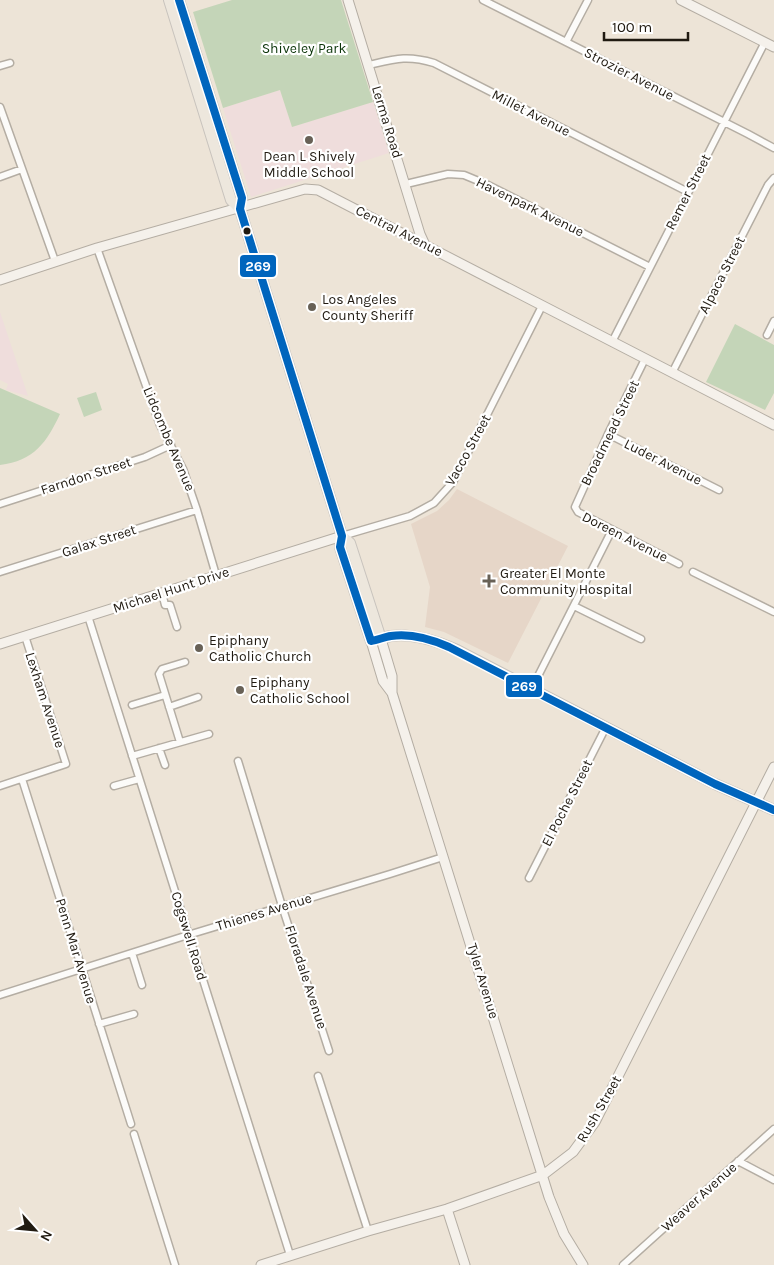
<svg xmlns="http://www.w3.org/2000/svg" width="774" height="1265" font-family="Karla,sans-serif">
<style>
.education{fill:#efdddc}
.medical{fill:#e6d6c8}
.green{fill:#c4d5b8}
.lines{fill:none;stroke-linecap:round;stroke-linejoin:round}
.street-casing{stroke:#b4ada3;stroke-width:9}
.secondary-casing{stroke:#b4ada3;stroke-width:11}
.primary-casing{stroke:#c8c3bd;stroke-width:12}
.street{stroke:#fcfbf9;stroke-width:6}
.secondary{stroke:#f5f1eb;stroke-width:9}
.primary{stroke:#ede7dd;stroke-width:10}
.bus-1-casing{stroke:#fff;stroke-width:11}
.bus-1{stroke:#0065bd;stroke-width:8}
.poi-dot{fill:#686156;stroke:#fff;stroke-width:2}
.bus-dot{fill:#201a11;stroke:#fff;stroke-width:2}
.labels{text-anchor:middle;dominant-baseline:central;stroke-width:4.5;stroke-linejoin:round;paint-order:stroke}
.park-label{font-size:14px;fill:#0b3509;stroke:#fff}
.street-label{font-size:14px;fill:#201a11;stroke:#fff}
.poi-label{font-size:14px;fill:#201a11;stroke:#fff;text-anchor:start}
.line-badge{stroke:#fff;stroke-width:2}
.badge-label{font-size:14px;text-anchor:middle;font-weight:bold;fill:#fff}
</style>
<rect width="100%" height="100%" fill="#ede4d7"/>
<path class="education" d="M280 90 292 127 373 102 389 153 251 197 223 108Z
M0 312 28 396 6 390 8 384 0 380Z"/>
<path class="medical" d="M457 489 568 546 508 663 444 632 425 627 430 587 411 524 437 511 449 500Z"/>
<path class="green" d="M232 0H341L373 102 292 127 280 90 223 108 193 12Z
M735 324 774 345V393L765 410 706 382Z
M0 388 60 414C47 442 34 461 0 465Z
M96 392 102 410 84 417 77 398Z"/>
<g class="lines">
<defs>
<path id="street" d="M483 0 748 134 774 148
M566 42 588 0
M369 65C395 59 407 55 434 63L688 192
M0 66 10 63
M0 107 55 261
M0 177 22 169
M406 184 448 174 464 175 488 185 650 267
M97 248 160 425 183 469 197 510 216 575
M767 335 774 321
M612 342 765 42
M645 359 608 434 575 507 578 512 679 564
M672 373 768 185 774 178
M608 434 719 490
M0 504 145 457 171 445
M342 536 410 516 434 503 453 482 542 306
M0 572 197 510
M693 572 774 612
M162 593 165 605H170L177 627
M574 606 641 639
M88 616 290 1255
M532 688 612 530
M132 705 165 695
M169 707 198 697
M180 742 159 674 162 669 185 662
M159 748 165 765
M132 756 209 734
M238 761 282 906 329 1051
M22 779 131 1124
M0 786 66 764 25 636
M114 786 139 779
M529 878 606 727
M132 953 142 985
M0 995 188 935 390 874 443 857
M99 1024 134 1014
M318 1076 368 1231
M134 1134 175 1265
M738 1161 774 1180
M623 1265 774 1129"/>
<path id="secondary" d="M348 0 420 234 425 245
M681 0 774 47
M0 280 97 248 305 189 318 190 774 425
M381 639 392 676V693L549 1197 564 1234 583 1265
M371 641 383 681 392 693
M0 644 342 536
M447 1209 465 1265
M261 1265 368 1231 447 1209 543 1175 573 1152 595 1122 774 767"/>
<path id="primary" d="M169 0 231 200 240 209
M179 0 242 198 240 209 342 536 340 547 371 641C378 640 384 637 391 636 413 633 437 641 457 650L715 784 774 810
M342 536 350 543 381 639"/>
</defs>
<use href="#street" class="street-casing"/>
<use href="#secondary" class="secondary-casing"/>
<use href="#primary" class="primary-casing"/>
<use href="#street" class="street"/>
<use href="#secondary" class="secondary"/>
<use href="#primary" class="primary"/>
<defs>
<path id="bus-1" d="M179 0 242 198 240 209 342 536 340 547 371 641C378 640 384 637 391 636 411 633 431 639 449 647L715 784 774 810"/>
</defs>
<use href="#bus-1" class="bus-1-casing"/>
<use href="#bus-1" class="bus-1"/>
</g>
<g class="poi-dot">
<circle cx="309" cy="140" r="5"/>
<circle cx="312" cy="307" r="5"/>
<path d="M486.5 573.5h5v5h5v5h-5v5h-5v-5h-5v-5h5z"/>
<circle cx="199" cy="648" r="5"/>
<circle cx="240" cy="690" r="5"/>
</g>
<circle class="bus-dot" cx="247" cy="231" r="4.5"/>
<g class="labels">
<g class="park-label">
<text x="304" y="48">Shiveley Park</text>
</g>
<g class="street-label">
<text transform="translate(629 74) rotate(27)">Strozier Avenue</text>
<text transform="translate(531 113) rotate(27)">Millet Avenue</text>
<text transform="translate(387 122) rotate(73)">Lerma Road</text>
<text transform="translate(688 192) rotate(-63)">Remer Street</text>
<text transform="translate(530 207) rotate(26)">Havenpark Avenue</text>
<text transform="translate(399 231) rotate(27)">Central Avenue</text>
<text transform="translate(722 275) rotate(-63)">Alpaca Street</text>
<text transform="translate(610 433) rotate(-64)">Broadmead Street</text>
<text transform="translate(169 439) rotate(67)">Lidcombe Avenue</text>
<text transform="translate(468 450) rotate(-61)">Vacco Street</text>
<text transform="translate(663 462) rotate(27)">Luder Avenue</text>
<text transform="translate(86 476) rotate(-18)">Farndon Street</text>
<text transform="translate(625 537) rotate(27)">Doreen Avenue</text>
<text transform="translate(99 541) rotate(-18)">Galax Street</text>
<text transform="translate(171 590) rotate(-18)">Michael Hunt Drive</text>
<text transform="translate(45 700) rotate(72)">Lexham Avenue</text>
<text transform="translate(567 803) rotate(-63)">El Poche Street</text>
<text transform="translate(264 912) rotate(-17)">Thienes Avenue</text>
<text transform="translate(189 936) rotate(73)">Cogswell Road</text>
<text transform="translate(76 951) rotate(73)">Penn Mar Avenue</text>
<text transform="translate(306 977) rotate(72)">Floradale Avenue</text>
<text transform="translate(483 981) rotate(73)">Tyler Avenue</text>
<text transform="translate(599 1109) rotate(-60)">Rush Street</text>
<text transform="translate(699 1197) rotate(-42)">Weaver Avenue</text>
</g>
<g class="poi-label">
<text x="309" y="156" text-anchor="middle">Dean L Shively<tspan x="309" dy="16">Middle School</tspan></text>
<text x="322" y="299">Los Angeles<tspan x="322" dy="16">County Sheriff</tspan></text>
<text x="500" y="573">Greater El Monte<tspan x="500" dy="16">Community Hospital</tspan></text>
<text x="209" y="640">Epiphany<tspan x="209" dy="16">Catholic Church</tspan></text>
<text x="250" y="682">Epiphany<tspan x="250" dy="16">Catholic School</tspan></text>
</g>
</g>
<g class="line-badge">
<rect x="239" y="254" width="38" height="24" rx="5" fill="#0065bd"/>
<rect x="505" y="674" width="38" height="24" rx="5" fill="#0065bd"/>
</g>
<g class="badge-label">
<text x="258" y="271">269</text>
<text x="524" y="691">269</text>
</g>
<g transform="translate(35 1230) rotate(117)" stroke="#ffffff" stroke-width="4" paint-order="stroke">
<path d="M0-4L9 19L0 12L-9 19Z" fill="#201a11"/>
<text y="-8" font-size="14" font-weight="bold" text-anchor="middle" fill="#201a11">N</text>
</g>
<path d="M604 32v8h84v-8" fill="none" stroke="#201a11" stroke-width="2.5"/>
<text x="612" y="32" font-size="15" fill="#201a11" stroke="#ffffff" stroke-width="4" paint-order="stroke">100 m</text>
</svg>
